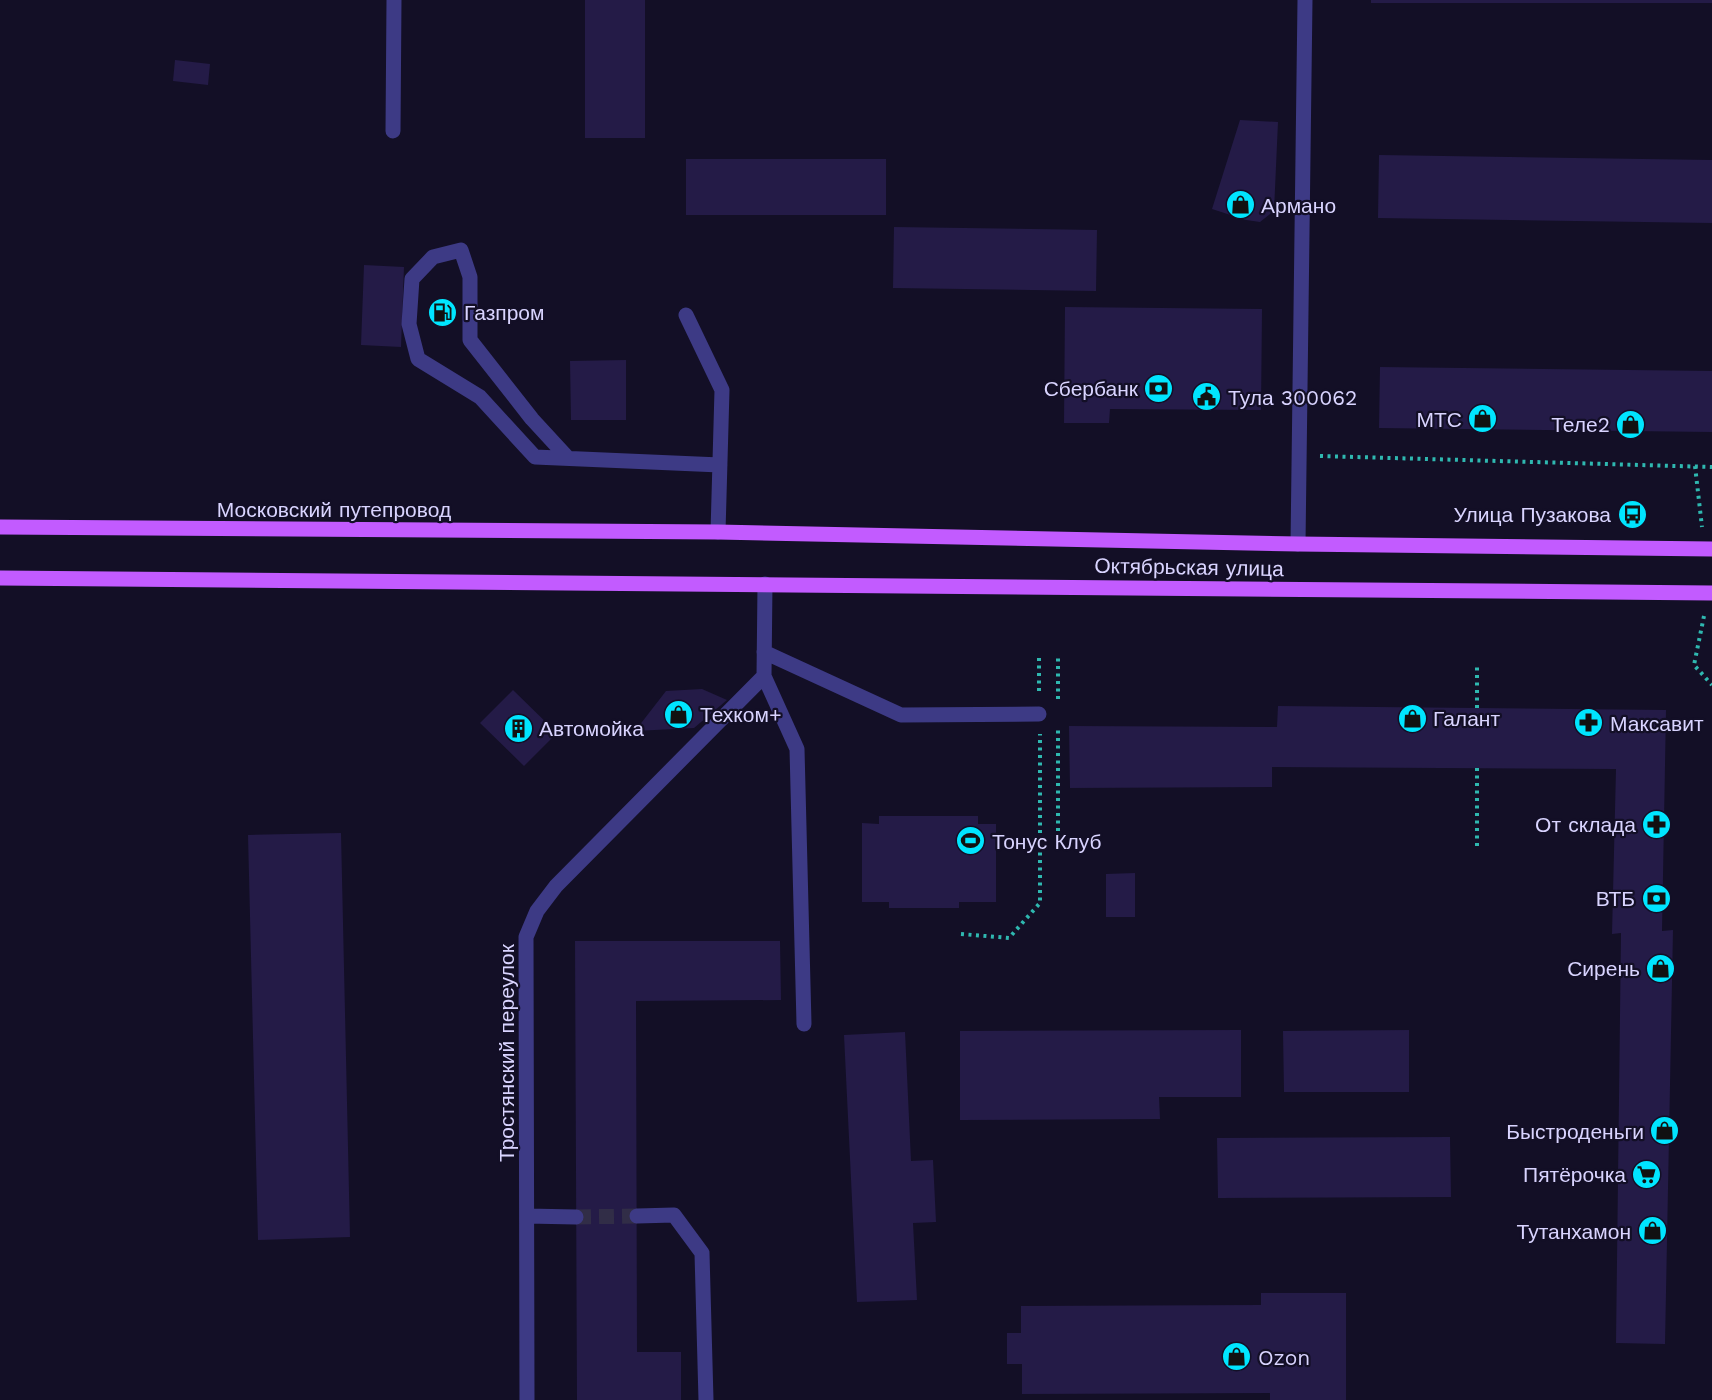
<svg xmlns="http://www.w3.org/2000/svg" width="1712" height="1400" font-family="'Work Sans',sans-serif">
<style>
.building{fill:#241b47}
.lines{fill:none;stroke-linecap:round;stroke-linejoin:round}
.minor-tunnel{stroke:#312d47;stroke-width:15;stroke-dasharray:15 8;stroke-linecap:butt}
.path{stroke:#2fb8b0;stroke-width:4;stroke-dasharray:3 4.5;stroke-linecap:butt}
.minor{stroke:#3d3a85;stroke-width:15}
.major{stroke:#c25bff;stroke-width:15}
.labels{text-anchor:middle;dominant-baseline:central;stroke-width:4.5;stroke-linejoin:round;paint-order:stroke}
.poi-label{font-size:21px;fill:#d9d4ff;stroke:#130f26;text-anchor:end}
.street-label{font-size:21px;fill:#d9d4ff;stroke:#130f26}
</style>
<rect width="100%" height="100%" fill="#130f26"/>
<path class="building" d="M585 0H645V138H585Z
M1371 0H1712V3H1371Z
M175 60 210 64 208 85 173 81Z
M1240 120 1278 122 1274 211 1260 222 1246 220 1212 209Z
M1379 155 1712 160V223L1378 218Z
M686 159H886V215H686Z
M894 227 1097 230 1096 291 893 288Z
M364 265 404 267 401 347 361 345Z
M1065 307 1262 309 1261 410 1110 409 1109 423H1064Z
M626 360V420H571L570 361Z
M1380 367 1712 371V432L1379 428Z
M702 689 727 700 694 728 635 731 666 691Z
M513 690 557 733 524 766 480 723Z
M1278 706 1666 710 1662 931 1673 930 1665 1344 1616 1343 1621 933 1612 934 1616 769 1272 767V787L1070 788 1069 726 1277 727Z
M879 816H978V824H996V902H959V908H889V902H862V823L879 824Z
M341 833 350 1237 258 1240 248 835Z
M1135 873V917H1106V874Z
M575 941H780L781 1000 636 1001 637 1352H681V1400H577Z
M1241 1030V1097H1159L1160 1119 960 1120V1031Z
M1409 1030V1092H1284L1283 1031Z
M905 1032 911 1161 933 1160 936 1222 913 1223 917 1300 857 1302 844 1035Z
M1450 1137 1451 1197 1218 1198 1217 1138Z
M1261 1293H1346V1400H1270V1393L1022 1394V1364H1007V1333H1021V1306L1261 1305Z"/>
<g class="lines">
<path class="minor-tunnel" d="M576 1217 637 1216"/>
<path class="path" d="M1320 456 1712 467
M1695 466 1702 527
M1704 616 1694 665 1712 685
M1039 658V691
M1058 699V658
M1477 708V666
M1477 768V848
M1058 846V728
M961 934 1009 938 1040 903V734"/>
<path class="minor" d="M393 131 394 0
M686 315 722 390 718 532
M567 457 532 419 470 340V277L461 250 433 257 412 279 409 324 418 359 480 397 535 457 720 465
M1298 544 1305 0
M764 652 901 715 1039 714
M764 676 797 749 804 1024
M527 1216 576 1217
M637 1216 674 1215 702 1253 706 1400
M527 1400 526 937 537 911 556 886 764 676 765 584"/>
<path class="major" d="M0 527 718 532 1298 544 1712 549
M0 578 1712 593"/>
</g>
<defs>
<symbol id="shop-disc" viewBox="-11 -11 22 22"><circle r="9.5" fill="#00e5ff" stroke="#130f26"/><path d="M-5-2.5h2.3a2.7 3.5 0 0 1 5.4 0H5L5.5 6h-11ZM-1.5-2.5h3a1.5 2.3 0 0 0-3 0Z" fill="#111"/></symbol>
<symbol id="fuel-disc" viewBox="-11 -11 22 22"><circle r="9.5" fill="#00e5ff" stroke="#130f26"/><path d="M-5.5-6h7V0h2V4h1.3V-2.5L3-4.5l.8-.8L6-3V5H2.5V1h-1V6h-7ZM-4.2-4.7v3.2H.2V-4.7Z" fill="#111"/></symbol>
<symbol id="bank-disc" viewBox="-11 -11 22 22"><circle r="9.5" fill="#00e5ff" stroke="#130f26"/><path d="M-6-4H6V4H-6ZM0-2.3a2.3 2.3 0 1 0 0 4.6a2.3 2.3 0 1 0 0-4.6Z" fill="#111"/></symbol>
<symbol id="civic-disc" viewBox="-11 -11 22 22"><circle r="9.5" fill="#00e5ff" stroke="#130f26"/><path d="M-.6-6.5H3V-4.5H.6V-3L4-1V1h2V6H-6V1h2V-1L-.6-3ZM-1.2 2.5V6h2.4V2.5Z" fill="#111"/></symbol>
<symbol id="bus-disc" viewBox="-11 -11 22 22"><circle r="9.5" fill="#00e5ff" stroke="#130f26"/><path d="M-5-6H5V4H4V6H2V4H-2V6H-4V4H-5ZM-3.5-4V0h7V-4ZM-3.5 1.2v1.5H-2V1.2ZM2 1.2v1.5H3.5V1.2Z" fill="#111"/></symbol>
<symbol id="pharmacy-disc" viewBox="-11 -11 22 22"><circle r="9.5" fill="#00e5ff" stroke="#130f26"/><path d="M-2-6h4v4h4v4h-4v4h-4v-4h-4v-4h4Z" fill="#111"/></symbol>
<symbol id="building-disc" viewBox="-11 -11 22 22"><circle r="9.5" fill="#00e5ff" stroke="#130f26"/><path d="M-4-6H4V6H1V3H-1V6H-4ZM-2.5-4.3h1.7v1.8h-1.7ZM.8-4.3h1.7v1.8H.8ZM-2.5-1h1.7V.8h-1.7ZM.8-1h1.7V.8H.8Z" fill="#111"/></symbol>
<symbol id="stadium-disc" viewBox="-11 -11 22 22"><circle r="9.5" fill="#00e5ff" stroke="#130f26"/><path d="M0-5a6.5 5 0 1 0 0 10a6.5 5 0 1 0 0-10ZM-3.5-1.8h7v3.6h-7Z" fill="#111"/></symbol>
<symbol id="supermarket-disc" viewBox="-11 -11 22 22"><circle r="9.5" fill="#00e5ff" stroke="#130f26"/><path d="M-6-5.5h2.5l.6 2H6L4.5 2H-2.5L-4.4-4H-6ZM-1.5 3.2a1.3 1.3 0 1 0 .1 0ZM3 3.2a1.3 1.3 0 1 0 .1 0Z" fill="#111"/></symbol>
</defs>
<g fill-rule="evenodd">
<use href="#shop-disc" x="1224" y="188" width="33" height="33"/>
<use href="#fuel-disc" x="426" y="296" width="33" height="33"/>
<use href="#bank-disc" x="1142" y="372" width="33" height="33"/>
<use href="#civic-disc" x="1190" y="380" width="33" height="33"/>
<use href="#shop-disc" x="1466" y="402" width="33" height="33"/>
<use href="#shop-disc" x="1614" y="408" width="33" height="33"/>
<use href="#bus-disc" x="1616" y="498" width="33" height="33"/>
<use href="#shop-disc" x="662" y="698" width="33" height="33"/>
<use href="#shop-disc" x="1396" y="702" width="33" height="33"/>
<use href="#pharmacy-disc" x="1572" y="706" width="33" height="33"/>
<use href="#building-disc" x="502" y="712" width="33" height="33"/>
<use href="#pharmacy-disc" x="1640" y="808" width="33" height="33"/>
<use href="#stadium-disc" x="954" y="824" width="33" height="33"/>
<use href="#bank-disc" x="1640" y="882" width="33" height="33"/>
<use href="#shop-disc" x="1644" y="952" width="33" height="33"/>
<use href="#shop-disc" x="1648" y="1114" width="33" height="33"/>
<use href="#supermarket-disc" x="1630" y="1158" width="33" height="33"/>
<use href="#shop-disc" x="1636" y="1214" width="33" height="33"/>
<use href="#shop-disc" x="1220" y="1340" width="33" height="33"/>
</g>
<g class="labels">
<g class="poi-label">
<text x="1261" y="205" text-anchor="start">Армано</text>
<text x="464" y="312" text-anchor="start">Газпром</text>
<text x="1138" y="388">Сбербанк</text>
<text x="1228" y="397" text-anchor="start">Тула 300062</text>
<text x="1462" y="419">МТС</text>
<text x="1610" y="424">Теле2</text>
<text x="1611" y="514">Улица Пузакова</text>
<text x="700" y="714" text-anchor="start">Техком+</text>
<text x="1433" y="718" text-anchor="start">Галант</text>
<text x="1610" y="723" text-anchor="start">Максавит</text>
<text x="539" y="728" text-anchor="start">Автомойка</text>
<text x="1636" y="824">От склада</text>
<text x="992" y="841" text-anchor="start">Тонус Клуб</text>
<text x="1635" y="898">ВТБ</text>
<text x="1640" y="968">Сирень</text>
<text x="1644" y="1131">Быстроденьги</text>
<text x="1626" y="1174">Пятёрочка</text>
<text x="1631" y="1231">Тутанхамон</text>
<text x="1258" y="1357" text-anchor="start">Ozon</text>
</g>
<g class="street-label">
<text x="334" y="509">Московский путепровод</text>
<text transform="translate(1189 567) rotate(1)">Октябрьская улица</text>
<text transform="translate(506 1053) rotate(-90)">Тростянский переулок</text>
</g>
</g>
</svg>
